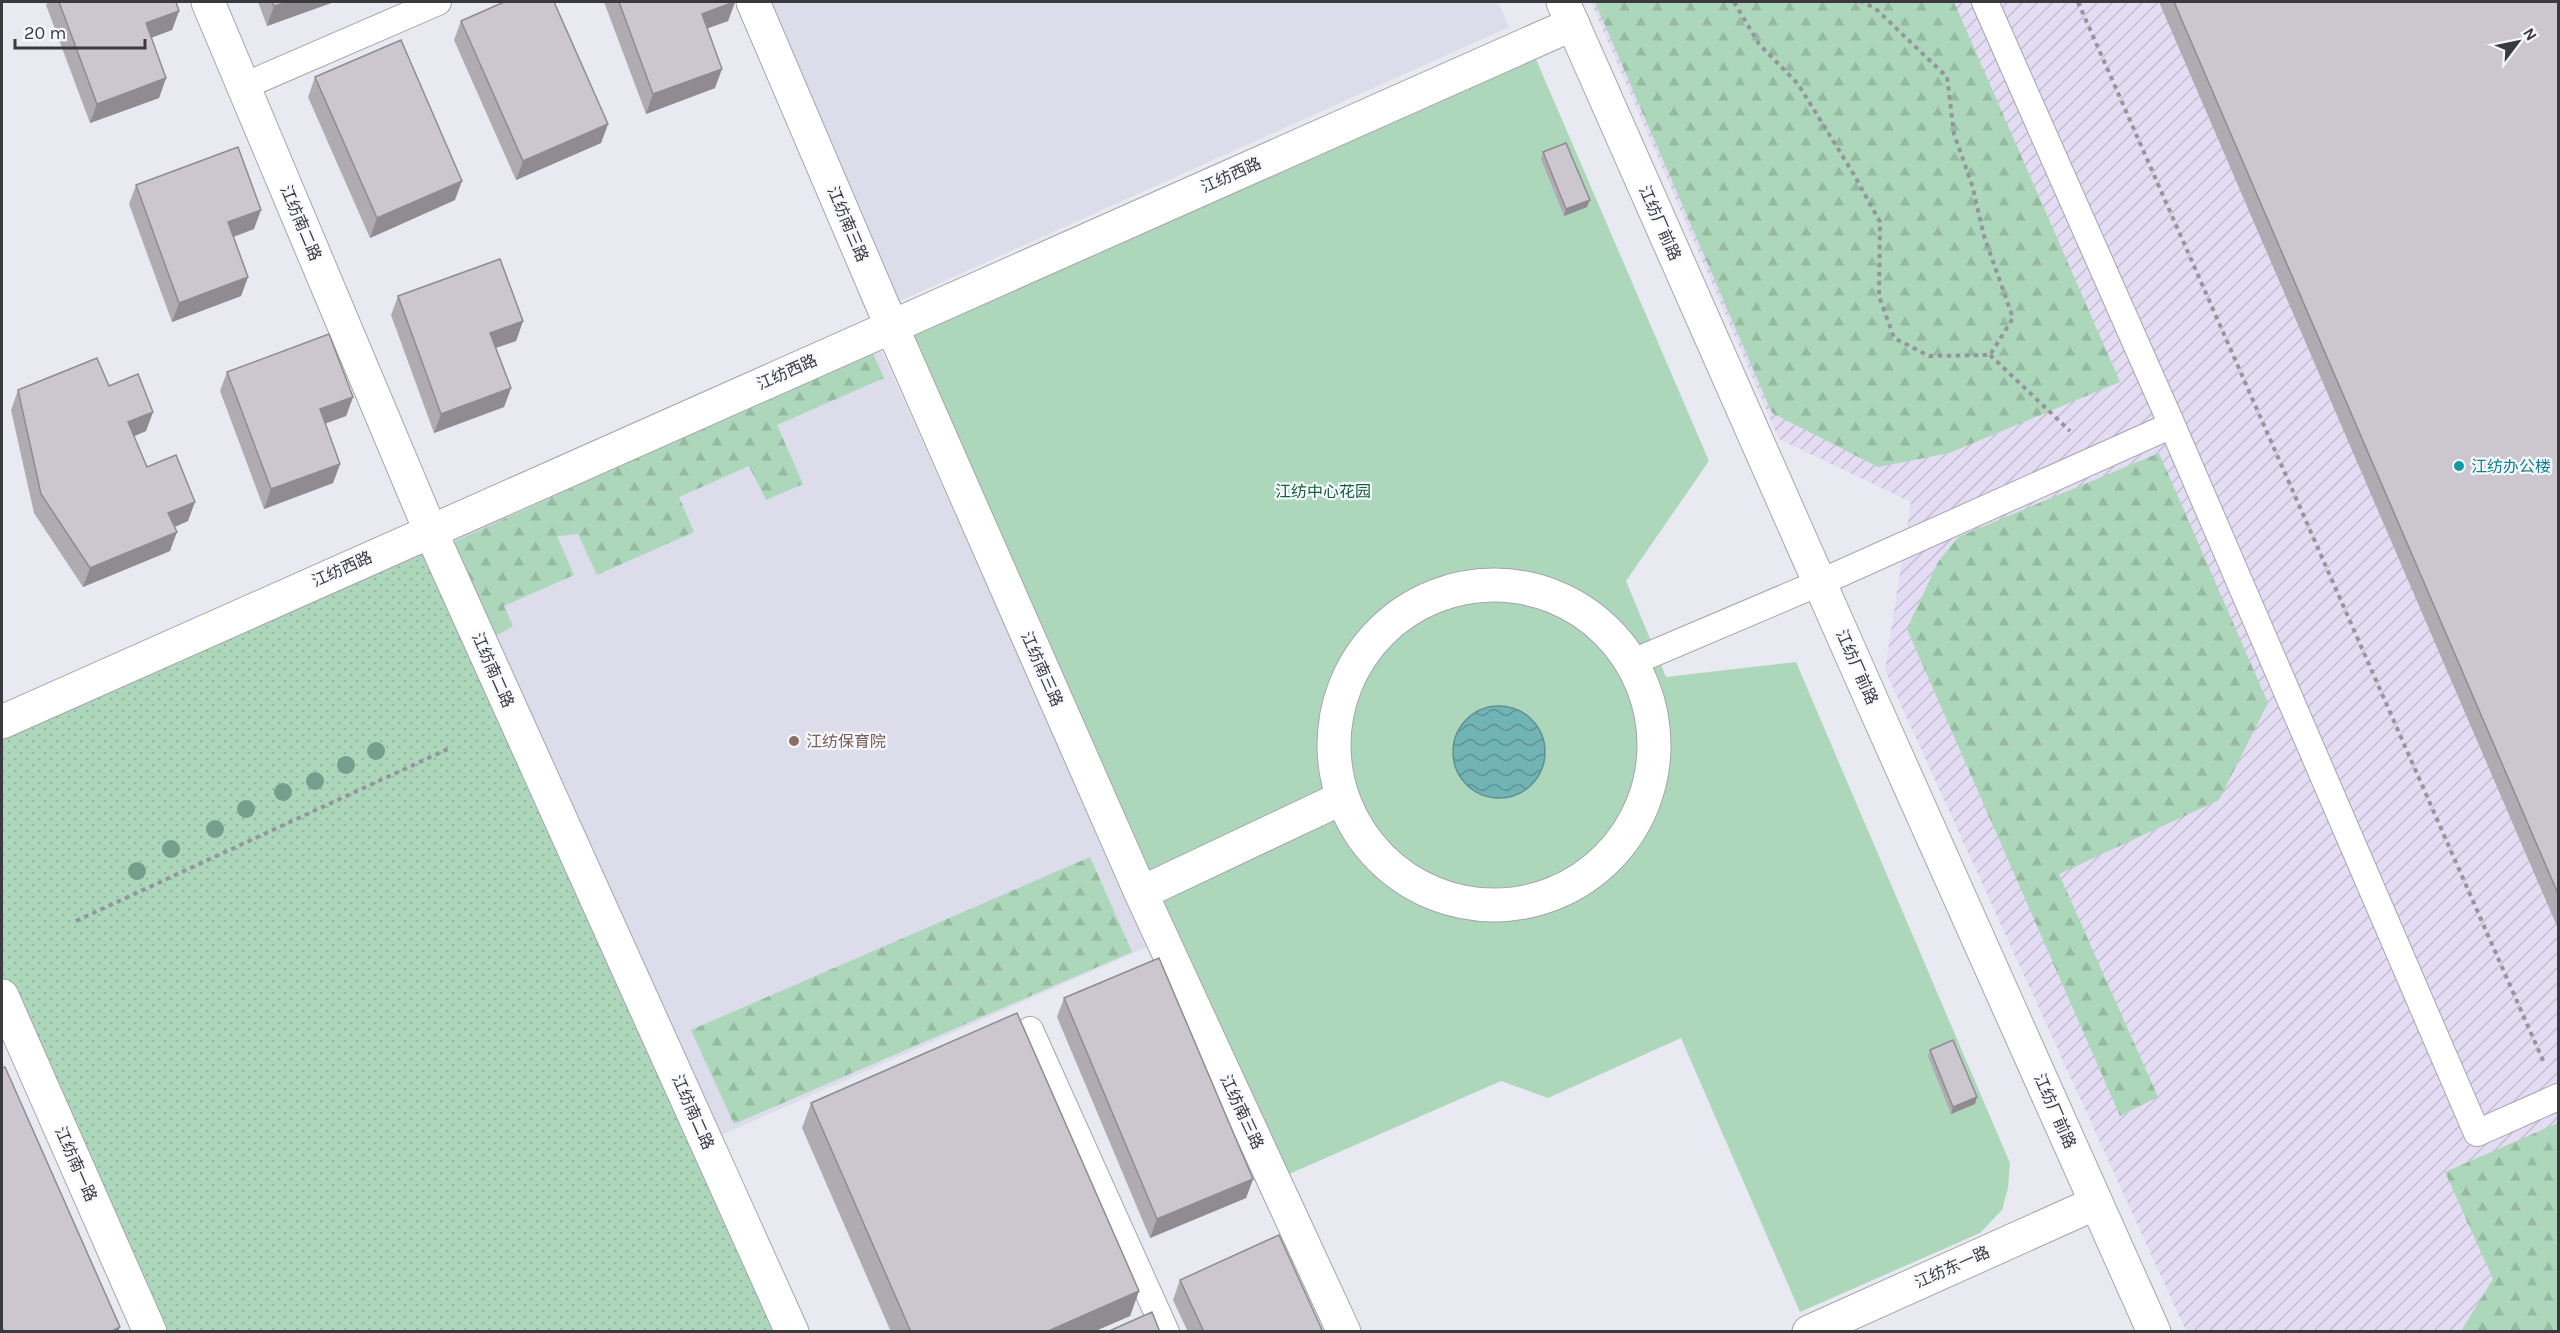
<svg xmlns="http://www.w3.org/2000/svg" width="2560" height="1333" font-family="Karla,'Noto Sans SC',sans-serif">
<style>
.industrial{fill:url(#industrial-furrows)}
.built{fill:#dcdceb}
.grass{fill:url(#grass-dots)}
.forest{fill:url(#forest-firs)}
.garden{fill:#add7bb}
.water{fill:url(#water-waves);stroke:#608f91;stroke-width:1.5}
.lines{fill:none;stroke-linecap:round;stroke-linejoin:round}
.lane-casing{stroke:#a5a5ad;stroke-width:28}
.street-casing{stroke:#a5a5ad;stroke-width:35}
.secondary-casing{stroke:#a5a5ad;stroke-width:35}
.path{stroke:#95959c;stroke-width:4;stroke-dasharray:4.5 4.5;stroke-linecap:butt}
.lane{stroke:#fff;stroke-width:26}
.street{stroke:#fff;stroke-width:33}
.secondary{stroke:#fff;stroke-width:33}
.tree{fill:#749f8d}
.wall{fill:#afabb1}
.shaded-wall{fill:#8f8b90}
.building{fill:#ccc7ce;stroke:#8f8b90;stroke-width:1.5}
.culture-dot{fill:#0f9aa8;stroke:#f7f7fe;stroke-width:2}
.education-dot{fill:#8d6e63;stroke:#f7f7fe;stroke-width:2}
.labels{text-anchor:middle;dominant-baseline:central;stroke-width:4.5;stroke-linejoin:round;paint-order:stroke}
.street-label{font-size:16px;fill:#3a3a3e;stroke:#f7f7fe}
.culture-label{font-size:16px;fill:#0d838f;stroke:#f7f7fe;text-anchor:start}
.park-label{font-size:16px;fill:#14623b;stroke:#f7f7fe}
.education-label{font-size:16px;fill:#785e54;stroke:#f7f7fe;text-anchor:start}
</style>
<defs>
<pattern id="industrial-furrows" width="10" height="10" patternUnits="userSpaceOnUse" patternTransform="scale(1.5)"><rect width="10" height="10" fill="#e3dcf2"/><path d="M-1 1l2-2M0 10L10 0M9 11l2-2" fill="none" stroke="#c4bed1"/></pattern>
<pattern id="grass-dots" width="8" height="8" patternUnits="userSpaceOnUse" patternTransform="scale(1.5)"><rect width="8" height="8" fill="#add7bb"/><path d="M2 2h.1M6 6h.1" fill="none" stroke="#96b9a2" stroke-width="1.8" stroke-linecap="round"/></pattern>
<pattern id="forest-firs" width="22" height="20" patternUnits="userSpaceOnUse" patternTransform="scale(1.5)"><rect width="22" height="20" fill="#add7bb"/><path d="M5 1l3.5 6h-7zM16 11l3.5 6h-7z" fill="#96b9a2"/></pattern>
<pattern id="water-waves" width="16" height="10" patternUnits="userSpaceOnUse" patternTransform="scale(1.5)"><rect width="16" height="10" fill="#71b4b5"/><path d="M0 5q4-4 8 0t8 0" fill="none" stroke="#5e9395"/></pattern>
</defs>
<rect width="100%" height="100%" fill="#e9e9f2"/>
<path class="industrial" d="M1591 2H2558V1331H2186L1885 670 1911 502 1779 439Z"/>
<path class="built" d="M761 2H1498L1509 27 893 304Z
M878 343 1149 946 710 1140 440 536Z"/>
<path class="grass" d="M430 530 787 1331H163L2 986V722Z"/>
<path class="forest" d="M1595 2H1954L2120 382 1949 453 1878 467 1772 413Z
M872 351 884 378 777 425 803 484 766 500 749 466 679 497 694 532 597 575 578 534 557 536 574 575 504 606 513 626 492 638 449 544Z
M2159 453 2268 703 2219 800 2059 874 2158 1097 2120 1116 1907 629 1938 562 1958 537Z
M1090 857 1132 952 734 1124 691 1030Z
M2558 1123V1331H2461L2493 1279 2445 1172Z"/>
<path class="garden" d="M1532 50 1709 461 1626 581 1666 677 1796 662 2010 1163 2008 1188 2002 1210 1980 1233 1800 1312 1681 1038 1548 1098 1501 1081 1280 1178 907 333Z"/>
<path class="water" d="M1453 752a46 46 0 1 1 92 0a46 46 0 1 1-92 0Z"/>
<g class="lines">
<defs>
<path id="lane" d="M1985 2 2172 425 2477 1133 2558 1097
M244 86 438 2
M1633 662 1819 583 2172 425
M1030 1030 1166 1332"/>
<path id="street" d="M208 2 430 530 792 1332
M753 2 891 325 1141 893 1344 1332
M1334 745a160 160 0 1 1 320 0a160 160 0 1 1-320 0Z
M2 722 1573 24
M1141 893 1342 798
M2 996 150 1332
M1809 1332 2096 1203"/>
<path id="secondary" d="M1563 2 1871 699 2154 1332"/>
</defs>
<use href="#lane" class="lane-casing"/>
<use href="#street" class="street-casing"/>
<use href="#secondary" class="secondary-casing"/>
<path class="path" d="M1734 2 1759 44 1798 84 1853 173 1880 222 1879 296 1894 338 1929 356 1990 355 2013 318 1984 236 1972 185 1954 134 1947 77 1875 8 1862 2
M2078 2 2545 1065
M1990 355 2070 431
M76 921 450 748"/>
<use href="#lane" class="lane"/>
<use href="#street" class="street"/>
<use href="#secondary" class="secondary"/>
</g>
<g class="tree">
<circle cx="376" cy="751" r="9"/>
<circle cx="346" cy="765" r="9"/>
<circle cx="315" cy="781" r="9"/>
<circle cx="283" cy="792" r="9"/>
<circle cx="246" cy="809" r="9"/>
<circle cx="215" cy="829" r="9"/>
<circle cx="171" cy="849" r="9"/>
<circle cx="137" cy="871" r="9"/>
</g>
<path class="wall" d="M48 2H176L179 11 172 30 151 38 166 78 159 98 90 123 46 5Z
M258 2H334L267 26Z
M604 2H735L728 21 707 28 715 88 646 114Z
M2159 2H2559V931Z
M461 21 608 124 601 143 516 180 454 40Z
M315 77 455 200 370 238 308 97Z
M1543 152 1587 207 1564 216 1541 159Z
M136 185 254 229 234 237 248 277 241 296 172 322 129 204Z
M398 296 523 321 516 341 496 348 511 388 504 407 434 433 391 315Z
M227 372 353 397 346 416 325 424 340 464 333 483 264 509 220 391Z
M109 386 153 412 146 431 134 436 147 467 188 521 174 527 170 551 83 587 34 513 11 410 18 390Z
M1064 998 1253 1179 1246 1198 1150 1238 1057 1017Z
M1930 1050 1975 1104 1951 1114 1928 1056Z
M811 1103 1139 1291 1130 1316 1093 1332H891L802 1128Z
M1180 1280 1323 1332H1188L1173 1300Z"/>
<path class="shaded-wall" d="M288 2H334L267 26 274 6Z
M735 2 728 21 695 33 702 14Z
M179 11 172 30 139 42 146 23Z
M722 69 715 88 646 114 653 94Z
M166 78 159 98 90 123 97 104Z
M608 124 601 143 516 180 523 161Z
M462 181 455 200 370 238 377 218Z
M1590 200 1587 207 1564 216 1566 209Z
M261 210 254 229 221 241 228 222Z
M248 277 241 296 172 322 179 303Z
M523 321 516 341 483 352 490 333Z
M511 388 504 407 434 433 441 414Z
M353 397 346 416 312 428 320 409Z
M153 412 146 431 121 442 128 422Z
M340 464 333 483 264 509 271 489Z
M195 502 188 521 161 533 168 513Z
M177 532 170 551 83 587 90 568Z
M1977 1097 1975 1104 1951 1114 1953 1107Z
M1253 1179 1246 1198 1150 1238 1157 1219Z
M1139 1291 1130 1316 1093 1332H1046Z
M120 1327 118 1332H110Z"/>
<path class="building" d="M59 2H176L179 11 146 23 166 78 97 104Z
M272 2H288L274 6Z
M504 2H554L608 124 523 161 461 21Z
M619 2H734L702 14 722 69 653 94Z
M2174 2H2559V896Z
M401 40 462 181 377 218 315 77Z
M1566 143 1590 200 1566 209 1543 152Z
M238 147 261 210 228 222 248 277 179 303 136 185Z
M500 259 523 321 490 333 511 388 441 414 398 296Z
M329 334 353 397 320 409 340 464 271 489 227 372Z
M97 358 109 386 138 374 153 412 128 422 147 467 176 455 195 502 168 513 177 532 90 568 41 494 18 390Z
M1159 958 1253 1179 1157 1219 1064 998Z
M1017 1013 1139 1291 1046 1332H911L811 1103Z
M1953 1040 1977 1097 1953 1107 1930 1050Z
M5 1067 120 1327 110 1332H4L2 1327V1068Z
M1279 1235 1323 1332H1204L1180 1280Z
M1152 1312 1160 1332H1107Z"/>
<circle class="culture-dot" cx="2459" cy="466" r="6"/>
<circle class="education-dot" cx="794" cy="741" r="6"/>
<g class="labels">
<g class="street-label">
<text transform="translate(1231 175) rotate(-24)">江纺西路</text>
<text transform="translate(301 223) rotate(67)">江纺南二路</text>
<text transform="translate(1660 223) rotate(66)">江纺厂前路</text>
<text transform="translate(848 224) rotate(67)">江纺南三路</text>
<text transform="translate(787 372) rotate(-24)">江纺西路</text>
<text transform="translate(342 569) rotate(-24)">江纺西路</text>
<text transform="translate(1857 667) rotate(66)">江纺厂前路</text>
<text transform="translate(1042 669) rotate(66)">江纺南三路</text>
<text transform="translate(493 670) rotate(66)">江纺南二路</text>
<text transform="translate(2055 1111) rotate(66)">江纺厂前路</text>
<text transform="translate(693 1112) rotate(66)">江纺南二路</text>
<text transform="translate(1242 1112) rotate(65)">江纺南三路</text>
<text transform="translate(76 1164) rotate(66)">江纺南一路</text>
<text transform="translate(1952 1267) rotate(-24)">江纺东一路</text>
</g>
<g class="culture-label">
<text x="2471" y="466">江纺办公楼</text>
</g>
<g class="park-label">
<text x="1323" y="491">江纺中心花园</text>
</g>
<g class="education-label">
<text x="806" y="741">江纺保育院</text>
</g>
</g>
<rect width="2560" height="1333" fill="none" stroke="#3a3a3e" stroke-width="6"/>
<g transform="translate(2518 42) rotate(58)" stroke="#f7f7fe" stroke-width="4.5" paint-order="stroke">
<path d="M0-4.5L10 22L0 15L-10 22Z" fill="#3a3a3e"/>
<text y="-9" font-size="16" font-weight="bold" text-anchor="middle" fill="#3a3a3e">N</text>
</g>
<path d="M15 39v9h130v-9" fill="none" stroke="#3a3a3e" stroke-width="3"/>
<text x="24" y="39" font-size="18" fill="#3a3a3e" stroke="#f7f7fe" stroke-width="4.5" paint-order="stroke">20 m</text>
</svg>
